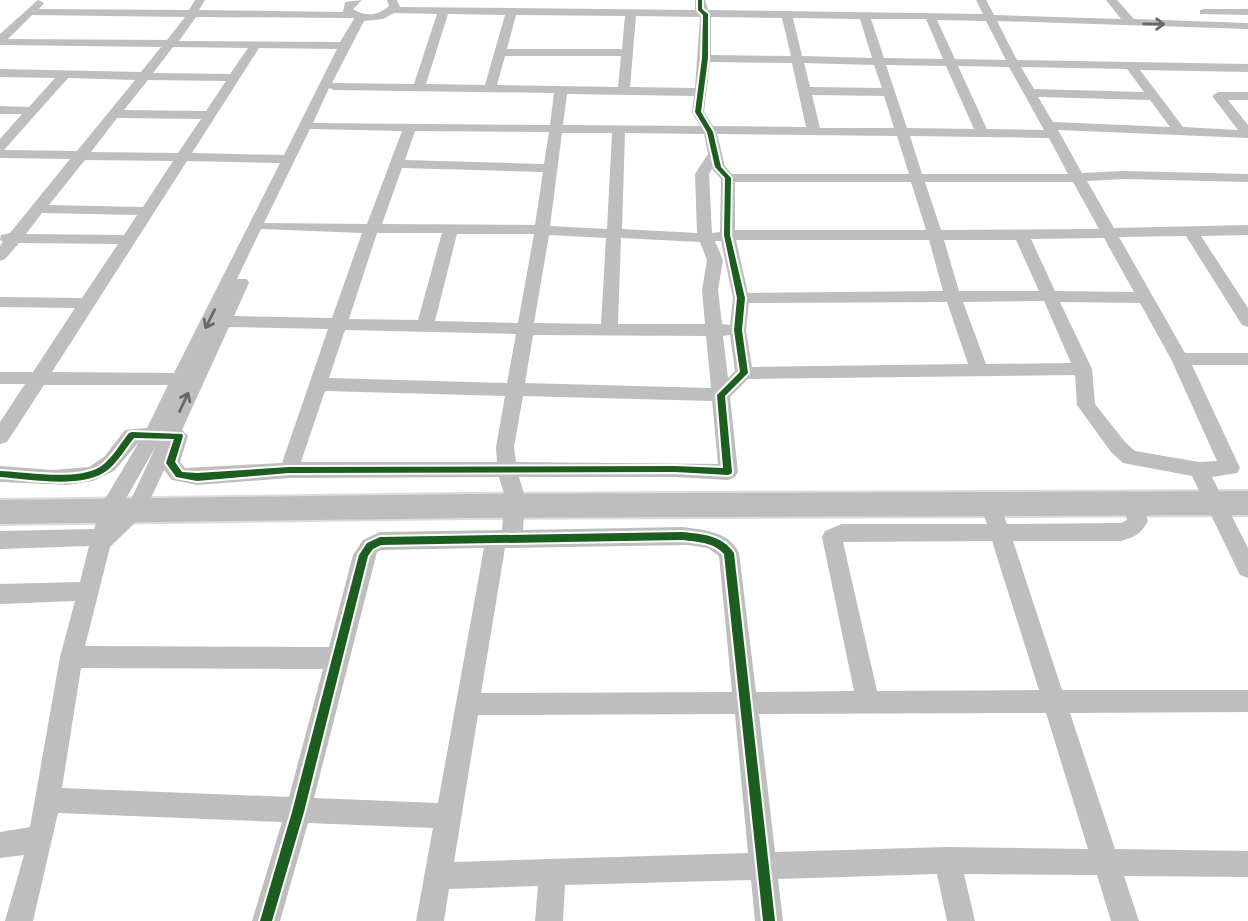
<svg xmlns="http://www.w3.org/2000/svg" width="1248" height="921" font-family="Lato,sans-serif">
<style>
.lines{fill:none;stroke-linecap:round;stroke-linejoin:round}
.highway-casing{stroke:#dbdbdb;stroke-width:4}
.minor{fill:#bebebe;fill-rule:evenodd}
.highway{fill:#bdbdbd;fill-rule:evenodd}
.cycleway-casing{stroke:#fff;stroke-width:4}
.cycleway{fill:#1b5e20;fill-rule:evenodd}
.oneway{stroke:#686868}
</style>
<rect width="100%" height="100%" fill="#fff"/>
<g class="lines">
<defs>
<path id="highway" d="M1248 491V515L468 518 0 524V500L468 494Z"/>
</defs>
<use href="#highway" class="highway-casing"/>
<path class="minor" d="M38 0 44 3 39 9 189 10 195 0H205L199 10 343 12 345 2 362 0 353 9C365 17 378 16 389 6L387 0H397L400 7 695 10V0H705L708 10 983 14 976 0H986L994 15 1121 19 1106 0H1117L1134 19 1248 23V29L997 21 1017 60 1248 64V72L1140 70 1183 127 1238 130 1212 96 1218 92H1248V100H1228L1248 125V138L1058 130 1082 173 1124 171 1248 174V182L1124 179 1087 181 1114 228 1248 225V235L1201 236 1248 308V327L1242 325 1186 236 1119 237 1185 353H1248V365H1192L1240 468 1237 473 1212 477 1248 548V578L1240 575 1192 476 1123 463 1111 452 1077 405 1075 375 748 379 730 397 738 472 735 477 728 480 675 477H519L525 497 523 530 682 527C704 530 729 531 739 553L756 692 854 691 822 537 825 531 842 524H987L981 506 984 500 991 498 998 500 1007 524 1121 523 1127 520 1123 503 1126 497 1133 495 1140 497 1148 521C1141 534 1135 537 1121 541H1013L1062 690H1248V712L1070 713 1115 849 1248 851V877L1124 876 1139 921H1111L1097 875 964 874 975 921H947L937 874 778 879 783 921H755L751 880 565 885 563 921H535L538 886 449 889 444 921H416L433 828 308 823 280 921H252L282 822 58 813 33 921H5L24 855 0 858V832L30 827 60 657 75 601 0 604V584L80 582 89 546 0 549V531L94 529 102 504 139 442 114 471 93 481 68 485 0 482V466L53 470 89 467 104 457 125 430 147 428 168 385H44L7 442 0 444V422L25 384H0V372H33L75 308 0 307V297L82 298 118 244 19 243 5 259 0 261V246L3 242 0 240 1 235 10 233 70 159 0 158V139L22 114H0V106L29 107 55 78 0 77V69L141 72 161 47 0 45V34ZM394 13 437 14 414 84 332 83 364 21 383 19ZM448 14 505 15 485 85 426 84ZM32 15 185 17 167 40 8 39ZM516 15 625 16 622 49H507ZM636 16 700 17 695 88 630 87ZM196 17 353 18 354 19 340 42 179 41ZM711 17 782 18 791 56 711 55ZM793 18 860 19 872 58 802 56ZM871 19H926L943 59 884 58ZM937 20 986 21 1006 60 955 59ZM173 47 248 48 230 74 153 73ZM259 48 337 49 284 155 192 153ZM505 56H621L618 87 497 85ZM710 62 792 63 806 127 713 126 704 112ZM804 63 874 65 882 88 810 87ZM886 65 946 66 974 129 907 128ZM958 66 1009 67 1044 130 987 129ZM1021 67 1127 69 1144 92 1034 89ZM68 78 135 80 77 151 4 150ZM148 80 226 81 206 111 124 110ZM329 88 334 90 554 93 550 125 313 123ZM567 94 694 96 692 112 700 126 563 125ZM812 95 884 96 894 128H820ZM1038 97 1150 100 1170 127 1053 122ZM117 118 201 119 178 153 91 152ZM310 129 402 131 367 224 264 223ZM415 131 549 132 544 164 405 160ZM562 133H612L607 229 550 226ZM625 133 704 134 708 154 695 174 697 233 622 229ZM717 134 897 136 909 174H732L725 166ZM910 136 1049 138 1068 174H922ZM85 160 173 161 143 207 49 205ZM187 161 280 163 174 373 52 372ZM402 168 543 172 535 225 382 224ZM712 169 721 179 720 232 712 233 709 174ZM735 182H911L926 230H735ZM925 182H1073L1099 229 941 230ZM42 213 137 215 124 235 26 234ZM261 229 362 233 332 318 234 316 249 283 247 279H237ZM377 233H442L418 320 349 319ZM457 234H534L518 323 435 321ZM549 235 606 238 601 324 534 323ZM621 238 700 242 707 260 702 290 705 324H618ZM1104 238 1134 292 1055 291 1031 239ZM736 240H929L943 291 748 293ZM944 240H1016L1039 291H959ZM715 241H721L733 298 730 325 722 324 718 290 723 260ZM1044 301 1071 363 986 364 963 302ZM947 302 968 364 752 367 746 330 749 303ZM1060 302 1140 303 1171 359 1217 461 1199 462 1135 451 1125 442 1095 404 1092 369ZM229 327 328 329 282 463 185 468 180 462 188 436 182 430ZM345 330 516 334 507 383 329 378ZM533 335 706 336 711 388 525 383ZM730 335 735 371 728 378 723 336ZM325 391 505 396 496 447 497 462H301ZM523 396 712 401 718 464 516 462 514 447ZM156 446 129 504 118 513 119 511ZM164 470 172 480 197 485 289 478 499 477 505 497 502 530 380 532 363 540 353 555 329 647 85 646 110 547 143 515ZM992 541 1039 690 877 691 843 542ZM688 545 708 548 719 556 732 692 481 693 505 548ZM484 548 438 803 314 798 377 552 382 550ZM81 668 323 669 289 797 62 788ZM1046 713 1088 849 947 847 775 852 759 714ZM735 714 748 853 454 862 478 715Z
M1204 9H1248V15L1200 14V10Z"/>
<use href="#highway" class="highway"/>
<defs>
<path id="cycleway" d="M698 0H702V9L708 14V58L701 112 713 132 721 167 731 178 730 235 745 298 742 330 748 373 725 396 732 472 731 474 728 475 675 472 289 473 197 481 176 477 166 463 174 439 134 438C126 448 119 460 109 469 85 490 30 479 0 477V471C26 472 77 481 100 467 112 459 120 444 129 433L132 432 182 434 183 436 175 462 182 472 197 473 289 467 675 466 723 468 717 395 740 372 734 330 737 298 724 235 725 178 715 167 707 132 695 112 702 58 703 15 698 10Z
M682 532C702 534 722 535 734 553L775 921H763L724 554C713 542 698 542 682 540L381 545 373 549 368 556 304 812 272 921H260L292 812 359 555 367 543 380 537Z"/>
</defs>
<use href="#cycleway" class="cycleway-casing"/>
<use href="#cycleway" class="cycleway"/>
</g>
<defs><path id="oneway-shaft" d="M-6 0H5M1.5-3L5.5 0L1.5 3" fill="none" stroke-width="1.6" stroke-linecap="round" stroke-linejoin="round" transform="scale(1.75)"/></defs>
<g class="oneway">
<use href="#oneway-shaft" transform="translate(1154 24) rotate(1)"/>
<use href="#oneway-shaft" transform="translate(210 319) rotate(116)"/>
<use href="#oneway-shaft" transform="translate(184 402) rotate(-65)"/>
</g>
</svg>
